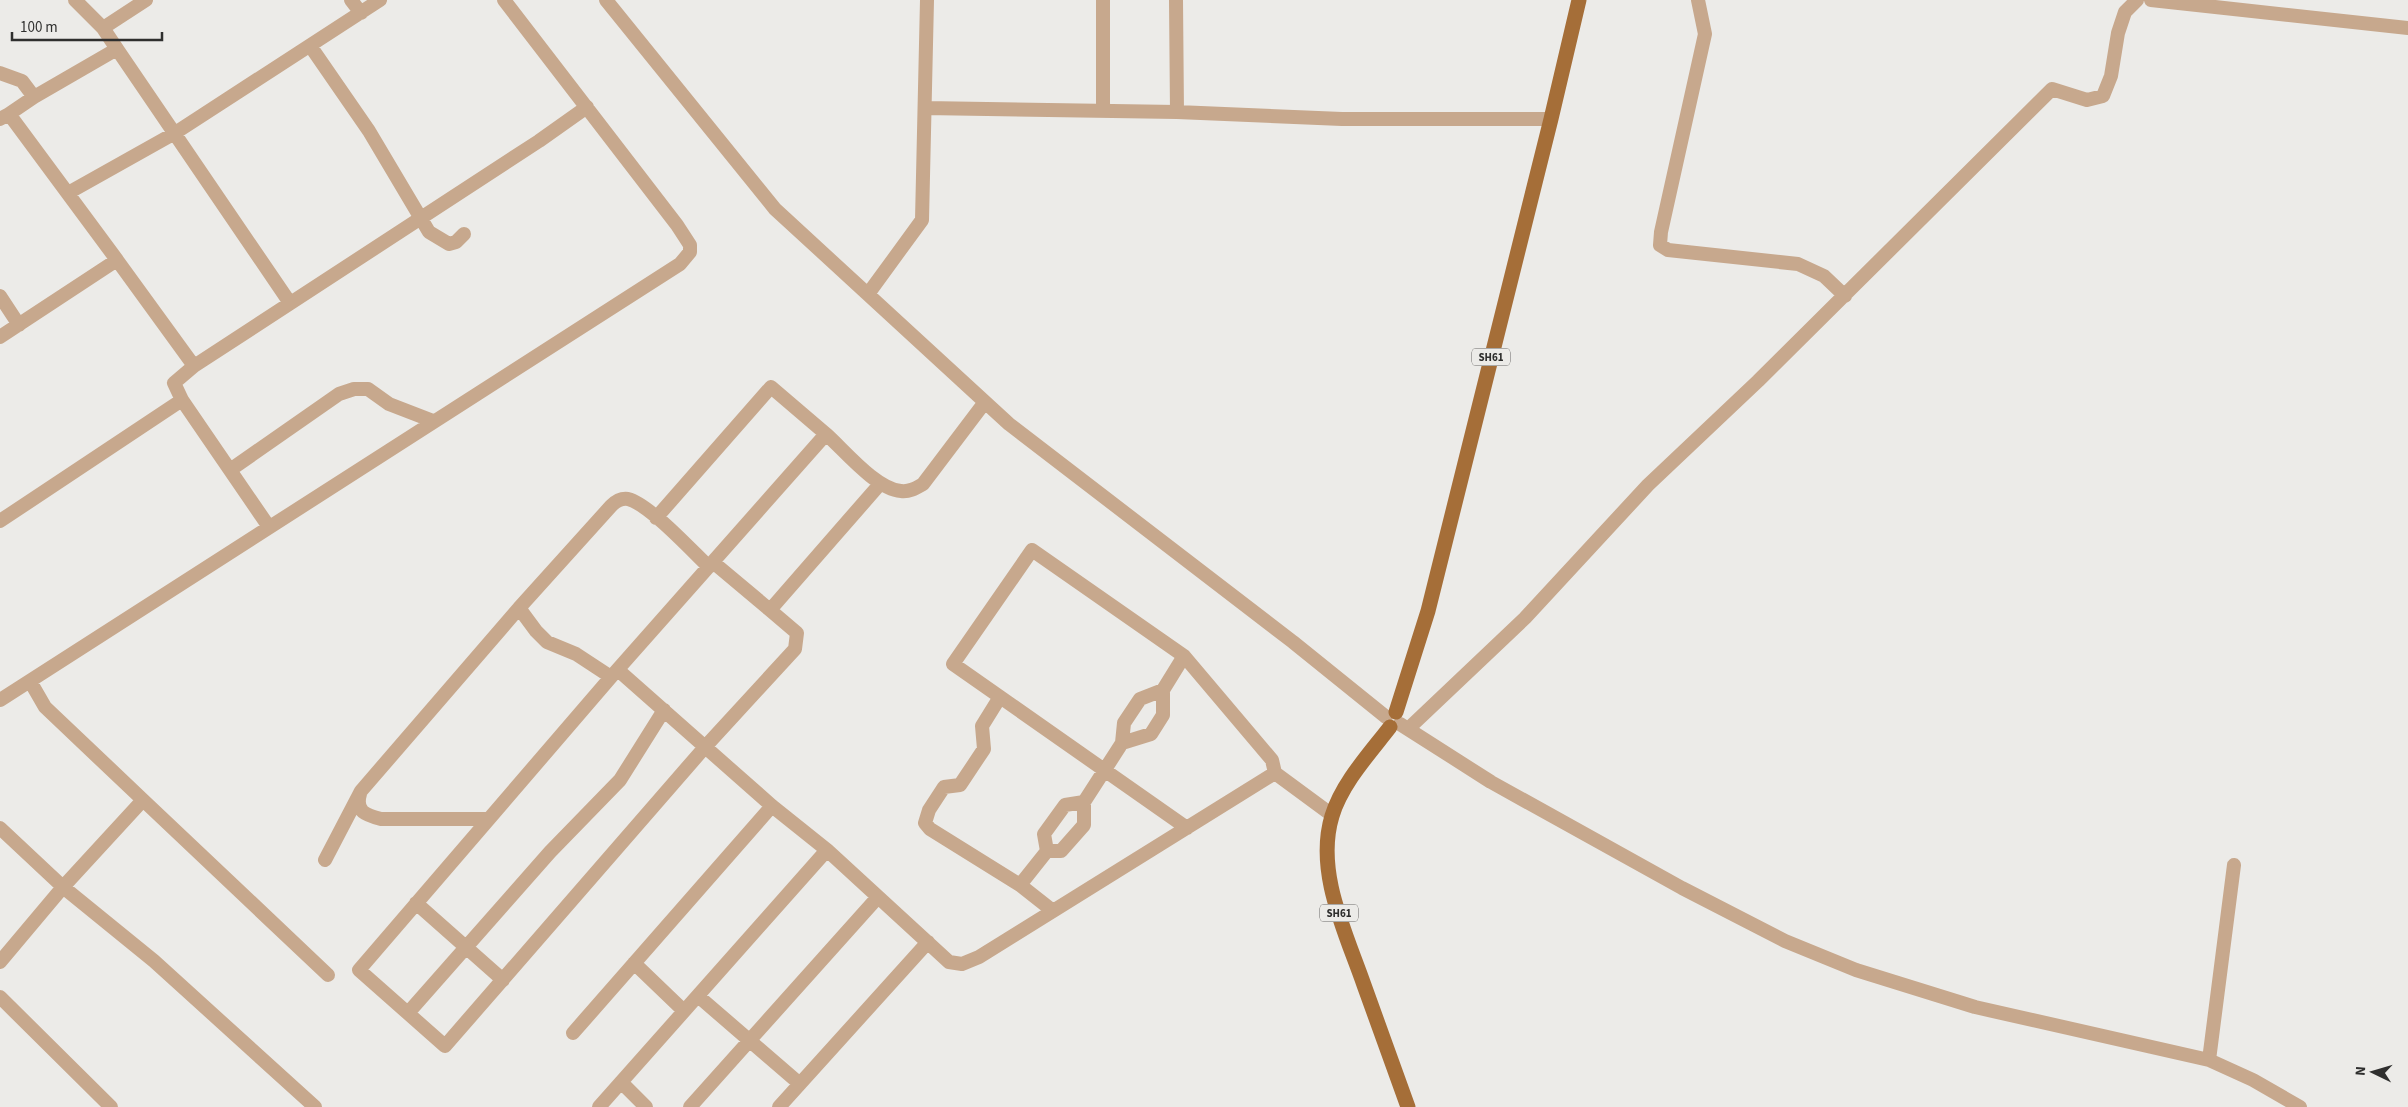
<svg xmlns="http://www.w3.org/2000/svg" width="2408" height="1107" font-family="'Source Sans 3',sans-serif">
<style>
.lines{fill:none;stroke-linecap:round;stroke-linejoin:round}
.minor{stroke:#c7a88d;stroke-width:14}
.major{stroke:#a56e38;stroke-width:15}
.labels{text-anchor:middle;dominant-baseline:central;stroke-width:5;stroke-linejoin:round;paint-order:stroke}
.shield{fill:#ecebe8;stroke:#686766;stroke-width:1}
.shield-label{font-size:11px;font-weight:bold;fill:#2f2f2e}
</style>
<rect width="100%" height="100%" fill="#ecebe8"/>
<g class="lines">
<path class="minor" d="M75 0 103 28 117 49
M351 0 361 13
M606 0 775 209 985 402 1009 424 1293 642 1386 717
M1103 0V111
M1176 0 1177 112
M1698 0 1705 34 1661 232 1660 245 1668 250 1798 264 1824 276 1845 296
M2151 0 2408 28
M103 28 146 0
M311 47 369 131 429 232 449 244 456 242 464 234
M0 73 22 81 34 97 117 49 290 303
M925 108 1177 112 1342 119H1551
M9 114 34 97
M0 119 9 114 117 260
M68 193 175 133 380 0
M868 294 922 220 927 0
M0 296 19 325
M0 337 117 260 194 366 174 383 182 400
M194 366 539 141 587 107
M230 470 339 394 354 389H368L389 404 433 421
M880 484 770 610 797 633 795 649 705 747 445 1046 359 970 611 677 826 434C845 451 876 489 901 491 910 492 916 488 923 484L985 402
M656 518 771 387 826 434
M0 521 182 400 269 527
M714 563 770 610
M519 608 611 506C616 501 621 498 628 499 649 504 692 551 709 567
M618 670 772 806 827 850 949 962 962 964 979 957 1275 773 1332 815
M1000 697 982 726 984 749 960 785 944 787 929 810 925 823 930 829 1020 885 1053 911
M0 700 680 264 690 252V245L677 225 504 0
M1400 724 1491 782 1682 888 1785 941 1856 970 1975 1007 2209 1060 2253 1080 2300 1107
M1408 729 1525 618 1648 485 1758 381 2052 89 2087 100 2103 96 2111 76 2118 33 2125 12 2137 0
M1122 743 1124 723 1140 699 1163 690
M360 794C355 812 366 815 381 819H489
M143 800 328 975
M0 828 63 887 143 800 45 707 30 681
M1187 828 953 664 1032 550 1184 656 1272 760 1275 773
M1047 851 1044 834 1065 805 1084 802
M325 860 361 791 519 608 536 631 547 642 576 654 611 677
M1020 885 1047 851H1061L1084 825V802L1122 743 1151 734 1163 715V690L1184 656
M416 903 503 980
M0 962 63 887 154 961 315 1107
M634 963 684 1011
M698 996 800 1084
M0 997 111 1107
M408 1013 550 852 620 780 664 710
M573 1033 772 806
M2209 1060 2234 865
M621 1082 646 1107
M599 1107 827 850
M690 1107 878 897
M779 1107 928 942"/>
<path class="major" d="M1396 712 1428 611 1551 119 1579 0
M1390 727C1370 753 1342 783 1332 816 1315 872 1346 933 1364 985 1379 1026 1393 1066 1408 1107"/>
</g>
<g class="labels">
<g class="shield">
<rect x="1472" y="348.5" width="38" height="17" rx="4"/>
<rect x="1320" y="904.5" width="38" height="17" rx="4"/>
</g>
<g class="shield-label">
<text x="1491" y="357">SH61</text>
<text x="1339" y="913">SH61</text>
</g>
</g>
<g transform="translate(2373 1072) rotate(275)" stroke="#ecebe8" stroke-width="4" paint-order="stroke">
<path d="M0-4L9 19L0 12L-9 19Z" fill="#2f2f2e"/>
<text y="-8" font-size="14" font-weight="bold" text-anchor="middle" fill="#2f2f2e">N</text>
</g>
<path d="M12 32v8h150v-8" fill="none" stroke="#2f2f2e" stroke-width="2.5"/>
<text x="20" y="32" font-size="15" fill="#2f2f2e" stroke="#ecebe8" stroke-width="4" paint-order="stroke">100 m</text>
</svg>
